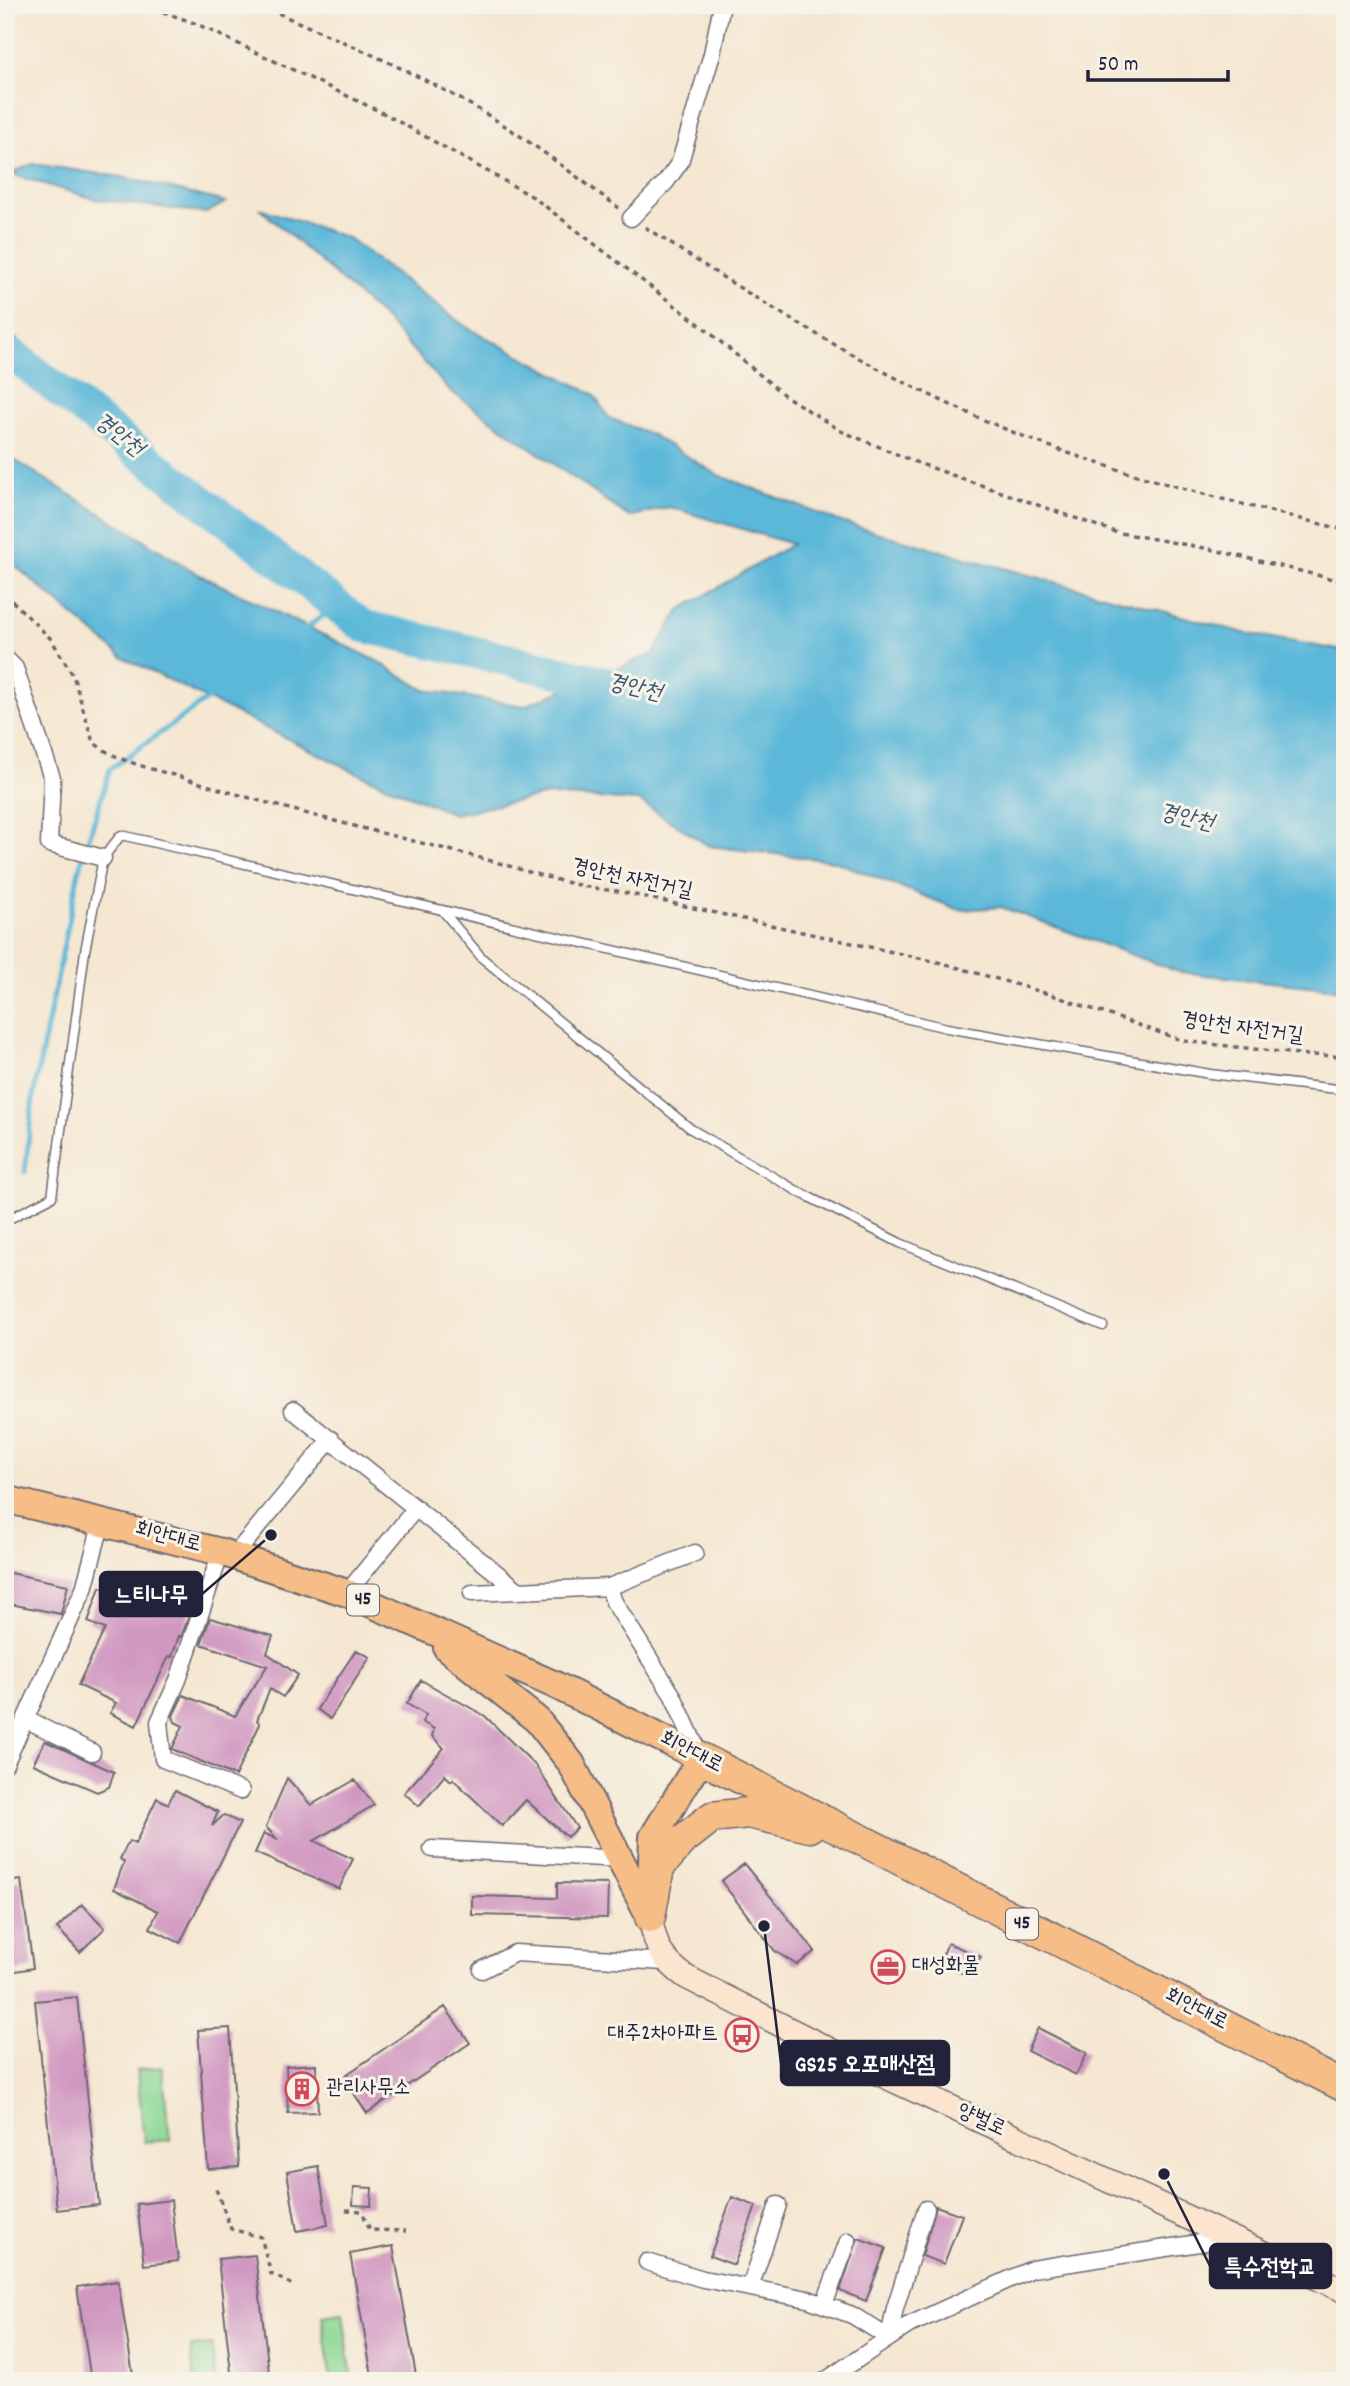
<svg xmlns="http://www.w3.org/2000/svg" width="1350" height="2386" font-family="Dekko,'Poor Story',sans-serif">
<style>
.green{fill:#8ad794;stroke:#567c68;stroke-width:2}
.water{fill:#5bb8d9;stroke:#3e6d8a;stroke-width:2}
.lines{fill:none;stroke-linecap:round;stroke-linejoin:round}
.stream{stroke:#5bb8d9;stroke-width:5}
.river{stroke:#5bb8d9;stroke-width:33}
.building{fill:#d097c1}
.lane-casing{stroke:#6c6770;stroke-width:11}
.street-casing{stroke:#6c6770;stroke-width:19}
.secondary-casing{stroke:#6c6770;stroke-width:26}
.primary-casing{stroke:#6c6770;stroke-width:30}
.highway-casing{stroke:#6c6770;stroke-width:33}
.path{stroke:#6c6770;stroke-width:3.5;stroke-dasharray:5 5;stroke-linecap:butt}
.lane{stroke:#fff;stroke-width:8}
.street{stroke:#fff;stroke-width:16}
.secondary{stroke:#fbe5cf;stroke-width:23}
.primary{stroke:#f6be86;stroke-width:26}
.highway{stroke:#f6be86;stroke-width:30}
.labels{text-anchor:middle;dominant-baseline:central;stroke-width:6;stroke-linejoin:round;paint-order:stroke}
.shield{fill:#f7f3e8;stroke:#62616f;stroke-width:2}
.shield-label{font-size:19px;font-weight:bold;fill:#22223b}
.street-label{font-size:21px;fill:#22223b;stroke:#f7f3e8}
.poi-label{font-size:21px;fill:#22223b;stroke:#f7f3e8;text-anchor:start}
.water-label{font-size:23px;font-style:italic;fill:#365672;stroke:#f7f3e8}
.leader{fill:none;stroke:#22223b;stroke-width:2.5}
.callout-dot{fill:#22223b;stroke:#f7f3e8;stroke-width:2.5}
.callout{fill:#22223b;stroke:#22223b;stroke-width:2.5}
.callout-label{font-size:23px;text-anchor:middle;font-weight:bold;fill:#fff}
</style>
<rect width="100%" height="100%" fill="#f7f3e8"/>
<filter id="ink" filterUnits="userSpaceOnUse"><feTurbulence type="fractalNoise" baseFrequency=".0143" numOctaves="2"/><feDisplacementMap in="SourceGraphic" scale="14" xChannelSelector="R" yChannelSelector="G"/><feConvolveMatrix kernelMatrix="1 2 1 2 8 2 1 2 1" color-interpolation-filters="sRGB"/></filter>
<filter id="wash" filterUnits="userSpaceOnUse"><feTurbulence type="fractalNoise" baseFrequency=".00686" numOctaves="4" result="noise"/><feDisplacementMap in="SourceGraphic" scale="28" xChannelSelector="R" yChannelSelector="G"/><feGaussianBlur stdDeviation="1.57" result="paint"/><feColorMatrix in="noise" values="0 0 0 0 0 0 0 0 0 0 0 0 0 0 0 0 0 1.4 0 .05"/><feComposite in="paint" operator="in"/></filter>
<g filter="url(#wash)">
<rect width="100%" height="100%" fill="#f5e7d1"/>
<path class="green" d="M162 2067 170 2140 144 2142 137 2070Z
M343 2313 352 2381H331L322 2316Z
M212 2345 216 2381H194L191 2347Z"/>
<path class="water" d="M32 164 122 177 226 202 206 213 95 199 10 174Z
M259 208 348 238 466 327 593 394 609 418 650 434 718 475 841 522 955 555 1244 633 1345 651V990L1179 972 1001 907 960 910 834 861 709 846 639 801 547 795 454 814 357 773 122 657 5 557V454L198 574 375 660 425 690 524 706 653 654 680 610 792 544 669 507 629 517 449 390 383 317Z"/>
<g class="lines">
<path class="stream" d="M303 630 336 607
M25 1172 33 1097 79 870 110 769 213 695"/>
<path class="river" d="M5 349 363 626 636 690"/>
</g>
<g id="blocks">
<path class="building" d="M5 1572 68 1585 61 1614 5 1603Z
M100 1587 190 1613 181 1637 179 1636 172 1657 169 1656 136 1726 110 1713 116 1703 78 1685 105 1629 88 1622Z
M210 1618 273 1636 267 1653 298 1675 283 1697 270 1689 257 1720 260 1724 235 1776 172 1749 183 1726 175 1722 173 1716 183 1695 235 1716 267 1666 201 1644Z
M356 1650 370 1657 330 1719 317 1709Z
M421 1680 485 1716 535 1765 577 1828 567 1837 526 1800 502 1826 453 1779 451 1781 445 1775 419 1806 404 1793 444 1748 432 1736 434 1729 422 1722 426 1715 407 1704Z
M45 1741 114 1772 109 1787 97 1792 33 1764Z
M287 1778 311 1805 355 1780 374 1805 314 1841 353 1859 339 1889 255 1853 264 1833 278 1840 266 1827Z
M175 1790 218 1812 212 1826 224 1815 240 1823 180 1943 150 1928 158 1911 114 1889 124 1862 120 1859 129 1841 135 1844 157 1798 168 1804Z
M744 1864 815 1951 797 1965 775 1951 721 1881Z
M21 1880 33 1968 5 1973V1882Z
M557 1883 608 1884 607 1918 472 1915V1896L557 1898Z
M82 1904 105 1928 80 1952 57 1928Z
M948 1943 981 1957 971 1977 939 1963Z
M77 1997 99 2205 57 2210 35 2001Z
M445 2007 470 2043 367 2113 343 2077Z
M230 2028 239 2167 208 2169 198 2030Z
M1038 2028 1087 2053 1076 2075 1027 2051Z
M316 2064 318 2112 288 2113 286 2066Z
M318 2166 328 2225 297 2231 287 2172Z
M354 2187 372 2188 371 2206 353 2205Z
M732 2197 756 2206 734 2265 710 2256Z
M171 2200 178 2261 144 2265 137 2204Z
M936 2206 962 2215 944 2264 922 2256Z
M858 2238 886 2248 866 2301 840 2291Z
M393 2246 417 2381H373L350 2254Z
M255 2255 270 2381H232L218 2259Z
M118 2281 134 2381H91L77 2287Z"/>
</g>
</g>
<g filter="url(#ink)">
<use href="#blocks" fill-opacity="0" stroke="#6c6770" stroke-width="2"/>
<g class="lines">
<defs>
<path id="lane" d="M442 910 482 958 691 1129 799 1192 900 1243 1103 1326
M5 1221 52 1197 85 951 103 858 121 835 947 1028 1210 1074 1345 1090"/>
<path id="street" d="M631 218 666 182 680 162 712 54 722 5
M5 658 15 668 52 778 49 844 103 858
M293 1410 519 1591
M221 1552 178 1680 159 1722 163 1759 241 1791
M695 1553 609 1587 614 1602 673 1696 701 1758
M233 1557 331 1439
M347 1593 416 1508
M472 1593 609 1587
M27 1720 92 1752
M5 1764 84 1589 102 1521
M432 1849 621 1859
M482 1970 515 1953 665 1962
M647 2262 703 2279 808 2299 852 2315 889 2338 895 2308 926 2209
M751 2285 778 2205
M824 2305 848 2241
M825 2381 907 2326 1032 2269 1231 2238"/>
<path id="secondary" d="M650 1917C656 1948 660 1958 686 1977L852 2061 1345 2291"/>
<path id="primary" d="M5 1499 221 1552 347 1593 553 1684 701 1758 653 1837 651 1887
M447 1648 537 1720 571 1763 648 1914"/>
<path id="highway" d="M701 1758 1345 2087
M650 1917 659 1867 684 1839 712 1817 748 1813 810 1827"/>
</defs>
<use href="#lane" class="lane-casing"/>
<use href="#street" class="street-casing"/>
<use href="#secondary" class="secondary-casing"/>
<use href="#primary" class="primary-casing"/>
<use href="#highway" class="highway-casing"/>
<path class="path" d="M144 5 197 24 385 114 533 197 703 327 784 395 841 431 918 463 1115 532 1210 549 1345 582
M260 5C330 37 402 65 469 104 522 134 570 172 619 208
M645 227C766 306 890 384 1025 437 1127 477 1238 503 1345 530
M5 594 51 639 73 675 93 742C115 761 152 769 181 777 277 808 375 831 473 856 521 868 568 887 617 891L942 963 1052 995 1184 1041 1307 1055 1345 1056
M216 2189 231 2229 261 2237 271 2274 295 2286
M346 2210 362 2211 370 2230 406 2231"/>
<use href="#lane" class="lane"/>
<use href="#street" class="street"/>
<use href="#secondary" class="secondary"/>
<use href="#primary" class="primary"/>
<use href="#highway" class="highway"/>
</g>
</g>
<defs>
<symbol id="office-ring" viewBox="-11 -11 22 22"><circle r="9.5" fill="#f7f3e8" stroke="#d1495b" stroke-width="1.5"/><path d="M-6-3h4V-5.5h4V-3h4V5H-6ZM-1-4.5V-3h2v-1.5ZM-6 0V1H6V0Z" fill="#d1495b"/></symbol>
<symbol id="bus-ring" viewBox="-11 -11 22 22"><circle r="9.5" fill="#f7f3e8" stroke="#d1495b" stroke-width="1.5"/><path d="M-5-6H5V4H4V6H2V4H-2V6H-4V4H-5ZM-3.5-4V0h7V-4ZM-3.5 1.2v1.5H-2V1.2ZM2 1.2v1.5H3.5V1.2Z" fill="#d1495b"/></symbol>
<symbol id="building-ring" viewBox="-11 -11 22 22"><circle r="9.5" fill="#f7f3e8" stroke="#d1495b" stroke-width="1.5"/><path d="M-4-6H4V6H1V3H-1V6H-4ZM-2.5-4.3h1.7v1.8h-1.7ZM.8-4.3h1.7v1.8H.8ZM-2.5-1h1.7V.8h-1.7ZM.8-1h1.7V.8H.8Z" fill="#d1495b"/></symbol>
</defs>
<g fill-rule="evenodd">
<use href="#office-ring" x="869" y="1948" width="38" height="38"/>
<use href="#bus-ring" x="723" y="2016" width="38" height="38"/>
<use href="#building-ring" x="283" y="2070" width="38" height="38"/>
</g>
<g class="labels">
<g class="shield">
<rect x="347" y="1584.5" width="32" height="31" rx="5"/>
<rect x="1006" y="1908.5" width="32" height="31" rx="5"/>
</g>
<g class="shield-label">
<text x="363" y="1600">45</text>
<text x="1022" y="1924">45</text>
</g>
<g class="street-label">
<text transform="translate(632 880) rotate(12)">경안천 자전거길</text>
<text transform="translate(1242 1029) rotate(8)">경안천 자전거길</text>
<text transform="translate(168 1538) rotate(15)">회안대로</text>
<text transform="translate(691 1753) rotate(27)">회안대로</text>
<text transform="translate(1196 2010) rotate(27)">회안대로</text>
<text transform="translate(981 2121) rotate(25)">양벌로</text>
</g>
<g class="poi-label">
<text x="912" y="1967">대성화물</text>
<text x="718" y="2035" text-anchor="end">대주2차아파트</text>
<text x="326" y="2089">관리사무소</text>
</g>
<g class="water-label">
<text transform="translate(118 436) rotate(38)">경안천</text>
<text transform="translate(634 689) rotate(13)">경안천</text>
<text transform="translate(1186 819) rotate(13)">경안천</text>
</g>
</g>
<path class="leader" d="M271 1535L202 1594M764 1926L781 2063M1164 2174L1210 2266"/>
<g class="callout-dot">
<circle cx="271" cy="1535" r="7"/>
<circle cx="764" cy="1926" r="7"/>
<circle cx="1164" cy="2174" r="7"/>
</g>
<g class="callout">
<rect x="100" y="1572" width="102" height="44" rx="7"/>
<rect x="781" y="2041" width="168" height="44" rx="7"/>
<rect x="1210" y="2244" width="121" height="44" rx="7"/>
</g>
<g class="callout-label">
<text x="151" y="1602">느티나무</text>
<text x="865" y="2071">GS25 오포매산점</text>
<text x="1270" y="2274">특수전학교</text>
</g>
<rect width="1350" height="2386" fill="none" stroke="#f7f3e8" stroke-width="28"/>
<path d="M1088 70v10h140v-10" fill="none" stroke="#22223b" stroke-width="3.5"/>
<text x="1098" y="70" font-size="21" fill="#22223b" stroke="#f7f3e8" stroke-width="5" paint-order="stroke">50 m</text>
</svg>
